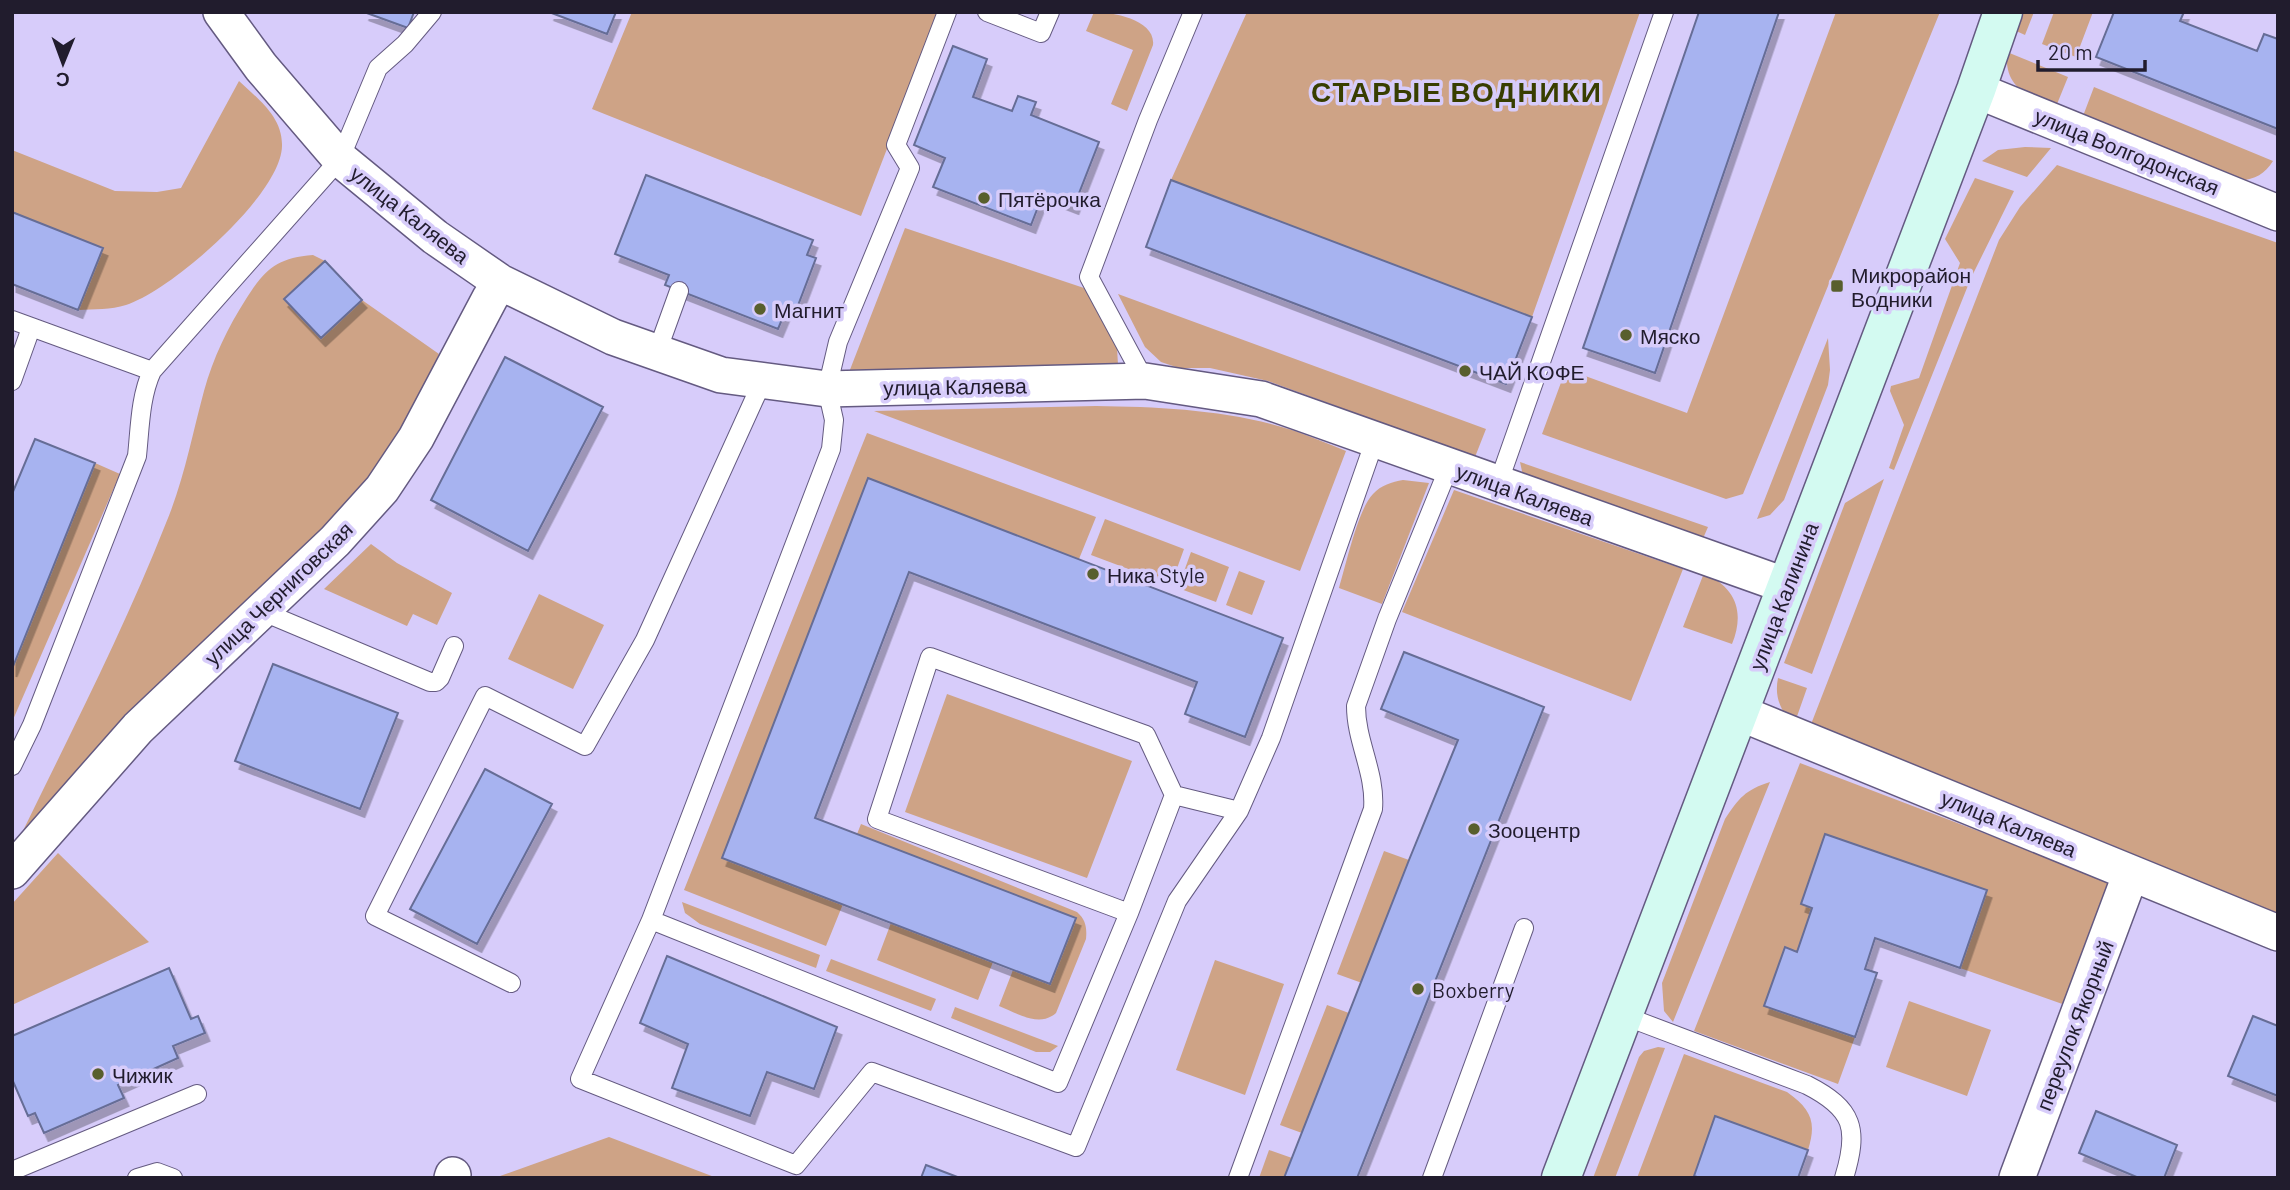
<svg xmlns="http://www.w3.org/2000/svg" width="2290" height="1190" font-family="Barlow,sans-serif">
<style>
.green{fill:#cea386}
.building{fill:#a7b3f0;stroke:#666d96;stroke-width:2;filter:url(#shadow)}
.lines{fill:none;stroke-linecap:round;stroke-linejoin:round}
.service-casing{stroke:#645a81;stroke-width:20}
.minor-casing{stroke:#645a81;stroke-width:38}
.secondary-casing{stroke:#645a81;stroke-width:41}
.service{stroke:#fff;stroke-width:18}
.minor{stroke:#fff;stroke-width:35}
.secondary{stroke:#d3faf1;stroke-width:38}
.poi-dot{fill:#585f2d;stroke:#d7ccfa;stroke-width:2.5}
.labels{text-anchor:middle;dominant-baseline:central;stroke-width:7;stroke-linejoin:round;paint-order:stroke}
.street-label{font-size:21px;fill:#211c2d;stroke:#d7ccfa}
.poi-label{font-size:21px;fill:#211c2d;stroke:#d7ccfa;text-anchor:start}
.district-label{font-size:28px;font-weight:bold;letter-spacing:2px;fill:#383e00;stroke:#d7ccfa}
</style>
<defs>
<filter id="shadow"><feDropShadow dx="4.5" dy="8" stdDeviation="0" flood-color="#0004"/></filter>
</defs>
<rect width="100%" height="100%" fill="#d7ccfa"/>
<path class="green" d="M632 12H940L861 216 592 109Z
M1094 12C1113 12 1156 20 1153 45L1127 111 1111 104 1133 50 1086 31Z
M1247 12H1640L1532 317 1171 180Z
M1836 12H1940L1743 494 1726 499 1542 434 1566 369 1687 413Z
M2023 12H2034L2025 35 2014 30Z
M2054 12H2093L2076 57 2042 44Z
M2007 52 2068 77 2055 109C2027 95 2004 88 2007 52Z
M239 81C258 99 283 117 282 146 281 195 172 290 126 305 111 310 94 309 78 310L103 248 12 212V150L115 191 157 192 181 188Z
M2094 87 2273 161C2265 174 2255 179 2240 181L2083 116Z
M2025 147 2051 148 2027 177 1982 161 1998 150Z
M2057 165 2278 243V916L1808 732 1999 240 2020 207Z
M1975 178 2014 191 1971 278 1894 470 1889 468 1904 425 1890 391 1891 386 1919 378 1960 263 1945 239Z
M905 228 1087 289 1117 347 1118 365 846 380Z
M313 255 325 261 284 300 321 338 362 300 439 354 417 403 367 480 319 536 18 841C69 736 123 632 166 523 184 480 192 435 204 391 213 358 228 327 246 299 265 269 277 258 313 255Z
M1118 294 1486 429 1475 457 1268 381 1210 368H1179L1161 362 1145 347Z
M1828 338 1830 370 1828 385 1784 500 1770 515 1757 519Z
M1096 406C1163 407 1231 410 1295 431 1312 437 1329 444 1346 451L1300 571 874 411Z
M867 433 1096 517 1079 559 868 479 722 858 843 904 826 946 684 890Z
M1520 462 1708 527 1701 543 1523 476Z
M95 463 120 474 12 722V669Z
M1884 479 1812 674 1784 663 1845 503Z
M1403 480 1429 483 1382 604 1339 588C1346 565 1358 509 1373 494 1381 485 1392 482 1403 480Z
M1454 490 1683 569 1631 701 1402 612Z
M1105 519 1184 549 1171 585 1091 555Z
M371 544 397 563 452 593 437 625 413 614 407 626 324 589Z
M1191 552 1229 567 1216 602 1178 588Z
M1239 571 1265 581 1252 615 1226 605Z
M1704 573C1736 588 1745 612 1732 644L1683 627Z
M539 594 604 625 573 689 508 659Z
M1778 678 1807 688 1794 725C1781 711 1774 698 1778 678Z
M947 694 1132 761 1087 878 905 812Z
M1800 763 2115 883 2068 1006 1960 968 1987 890 1825 834 1801 903 1812 908 1797 952 1785 948 1764 1006 1855 1037 1838 1084 1694 1031Z
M1770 782 1673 1022 1664 1011 1662 983 1725 819C1739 798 1745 790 1770 782Z
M861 824 1077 912C1086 920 1087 928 1086 939L1056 1013C1039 1028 1017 1013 999 1006L1013 970 1050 984 1075 918 857 834Z
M1384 851 1409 860 1362 983 1337 974Z
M58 853 149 942 12 1005V904Z
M682 902 820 955 816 968 700 924 685 913Z
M891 923 993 962 978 1000 877 960Z
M831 959 936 999 931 1011 826 971Z
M1215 960 1284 984 1245 1095 1176 1070Z
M1909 1001 1991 1030 1967 1096 1886 1067Z
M1327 1005 1349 1013 1302 1133 1280 1125Z
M955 1007 1058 1046 1050 1052H1036L951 1018Z
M1658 1047 1665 1048 1615 1178H1593L1639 1057 1644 1051Z
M1684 1054 1787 1092C1811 1109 1817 1122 1808 1150L1715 1116 1694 1175 1700 1178H1637Z
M609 1137 717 1178H499L500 1176Z
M1269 1150 1292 1158 1284 1178H1259Z"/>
<path class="building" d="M364 12H414L408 28Z
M549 12H616L607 34Z
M1699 12H1779L1655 373 1583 348Z
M2114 12H2184L2180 21 2257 51 2264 34 2278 39V129L2096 57Z
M953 46 987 59 973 97 1012 111 1018 96 1036 102 1031 115 1099 142 1074 206 1043 194 1031 225 933 187 945 158 914 145Z
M646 175 813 240 807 255 816 258 797 308 788 305 778 329 665 285 669 275 615 254Z
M1171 180 1532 317 1506 384 1146 247Z
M12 212 103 248 78 310 12 284Z
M325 261 362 300 321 338 284 299Z
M505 357 603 407 528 551 431 500Z
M35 439 95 463 12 669V494Z
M868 478 1283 638 1245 737 1185 714 1197 682 909 572 815 818 1076 918 1050 984 722 858Z
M1404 652 1544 707 1357 1178H1284L1409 860 1458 740 1381 709Z
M273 664 398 713 360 809 235 761Z
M485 769 552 804 477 944 410 909Z
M1825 834 1987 890 1960 968 1875 938 1865 969 1877 973 1855 1037 1764 1006 1785 947 1797 952 1812 908 1801 904Z
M667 956 837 1027 814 1089 767 1072 750 1116 672 1088 688 1044 640 1023Z
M169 968 191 1019 198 1016 205 1033 173 1046 178 1058 118 1085 124 1098 44 1133 35 1113 28 1116 12 1079V1036Z
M2253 1016 2278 1026V1096L2228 1076Z
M2096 1111 2177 1145 2164 1178H2139L2079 1153Z
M1715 1116 1808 1150 1798 1178H1700L1694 1176Z
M926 1165 960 1178H921Z"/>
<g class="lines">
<defs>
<path id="service" d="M947 12 896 145 910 168 838 342 827 389 834 420 831 449 651 920 1058 1083 1129 913 1174 795 1239 811 1271 738 1375 440
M987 12 1041 33 1050 12
M12 320 152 371
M657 352 679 291
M12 381 31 328
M1145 381 1089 277 1148 120 1193 12
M1498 484 1664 12
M261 611 430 682H436L440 678 454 646
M12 766 32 725 137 456C140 428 140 397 152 371L340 159 378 68 405 44 432 12
M1129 913 877 819 930 657 1146 735 1174 795
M651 920 580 1079 796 1165 872 1072 1076 1147 1177 901 1239 811
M511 983 375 916 485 696 585 746 645 640 763 380
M1622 1015 1807 1085C1854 1109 1859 1129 1844 1178
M12 1171 197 1094
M137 1178 157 1172 173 1178
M1238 1178 1373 809C1376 773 1356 742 1356 706L1387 619 1449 467
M1432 1178 1524 928"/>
<path id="minor" d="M221 12 261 67 340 159 435 237 500 282 613 337 721 375 827 389 1145 381 1261 399 1787 586
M1976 90 2278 213
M1740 713 2278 933
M12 871 138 728 335 541 382 489 416 438 490 298 500 282
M452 1178 453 1175
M2017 1178 2131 873"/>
<path id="secondary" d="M1561 1178 1976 90 2003 12"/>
</defs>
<use href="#service" class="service-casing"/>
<use href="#minor" class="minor-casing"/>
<use href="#secondary" class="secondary-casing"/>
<use href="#service" class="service"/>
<use href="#minor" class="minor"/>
<use href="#secondary" class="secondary"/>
</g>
<g class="poi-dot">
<circle cx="984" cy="198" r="7"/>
<rect x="1830" y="279" width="14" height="14" rx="3.5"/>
<circle cx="760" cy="309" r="7"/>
<circle cx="1626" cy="335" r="7"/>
<circle cx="1465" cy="371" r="7"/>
<circle cx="1093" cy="574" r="7"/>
<circle cx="1474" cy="829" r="7"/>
<circle cx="1418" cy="989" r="7"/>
<circle cx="98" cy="1074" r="7"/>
</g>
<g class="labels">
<g class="street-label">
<text transform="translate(2127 151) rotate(22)">улица Волгодонская</text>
<text transform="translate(410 214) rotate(38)">улица Каляева</text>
<text transform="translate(955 386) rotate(-1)">улица Каляева</text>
<text transform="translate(1525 494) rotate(20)">улица Каляева</text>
<text transform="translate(278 593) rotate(-44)">улица Черниговская</text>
<text transform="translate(1783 596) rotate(-69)">улица Калинина</text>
<text transform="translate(2009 823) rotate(22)">улица Каляева</text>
<text transform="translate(2074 1025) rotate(-69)">переулок Якорный</text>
</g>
<g class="poi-label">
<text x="998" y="198">Пятёрочка</text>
<text x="1851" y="274">Микрорайон<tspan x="1851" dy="24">Водники</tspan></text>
<text x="774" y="309">Магнит</text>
<text x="1640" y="335">Мяско</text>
<text x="1479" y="371">ЧАЙ КОФЕ</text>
<text x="1107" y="574">Ника Style</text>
<text x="1488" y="829">Зооцентр</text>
<text x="1432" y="989">Boxberry</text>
<text x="112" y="1074">Чижик</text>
</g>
<g class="district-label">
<text x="1457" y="91">СТАРЫЕ ВОДНИКИ</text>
</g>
</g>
<rect width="2290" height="1190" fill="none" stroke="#211c2d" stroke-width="28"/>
<g transform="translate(63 63) rotate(181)" stroke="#d7ccfa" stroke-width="5" paint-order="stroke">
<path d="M0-5L12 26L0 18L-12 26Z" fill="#211c2d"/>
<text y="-10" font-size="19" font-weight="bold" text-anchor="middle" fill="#211c2d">С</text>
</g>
<path d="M2038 60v10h107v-10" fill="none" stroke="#211c2d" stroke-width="3.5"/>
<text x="2048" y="60" font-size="21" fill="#211c2d" stroke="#d7ccfa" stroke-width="5" paint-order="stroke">20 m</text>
</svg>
